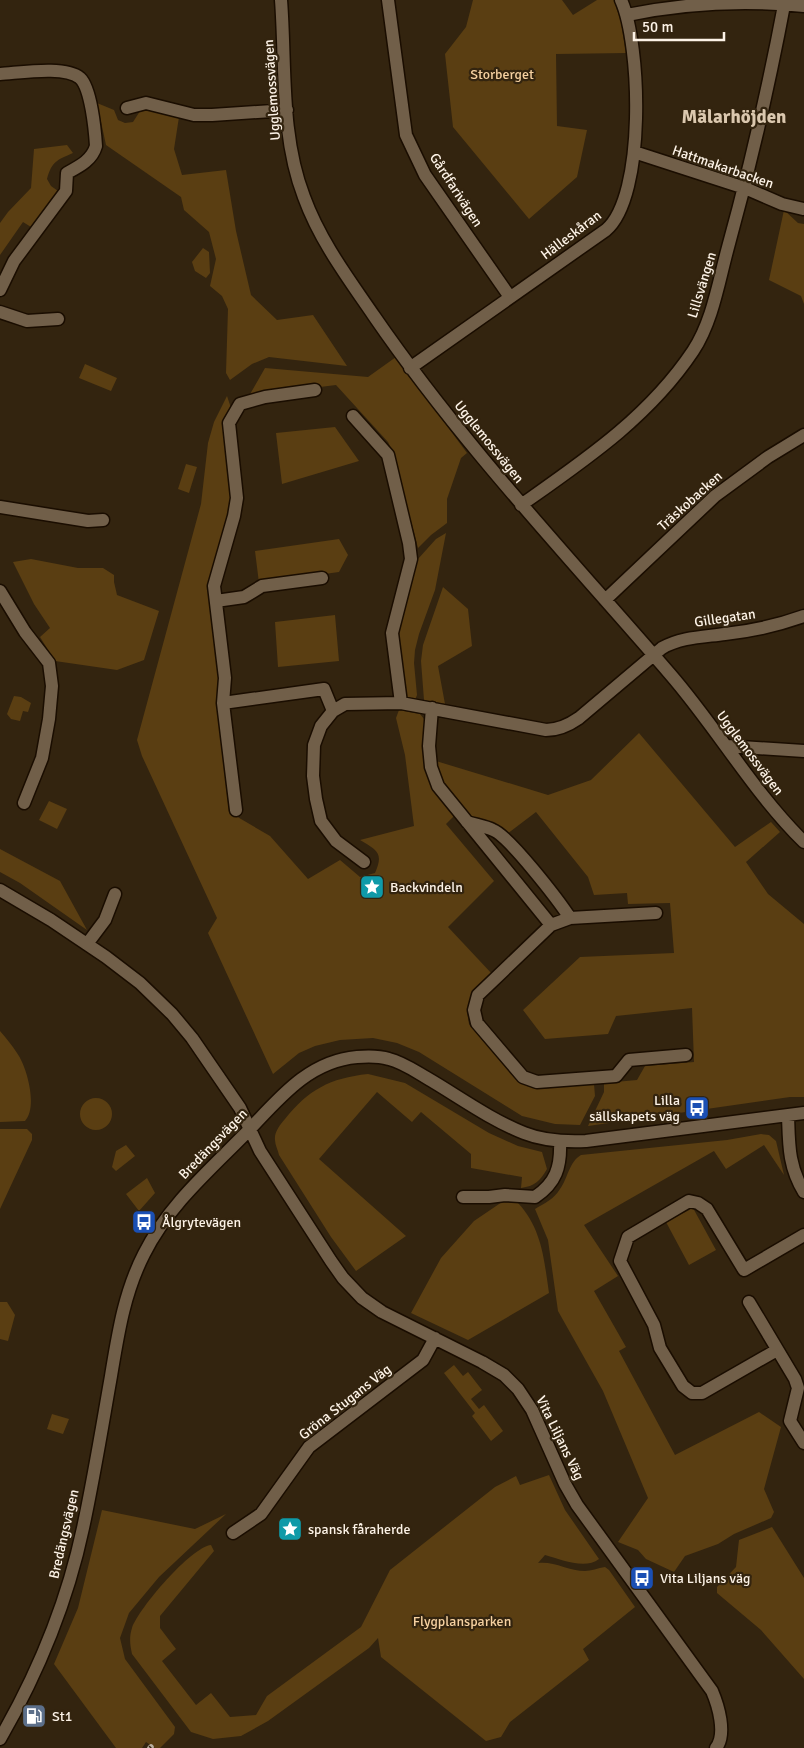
<svg xmlns="http://www.w3.org/2000/svg" width="804" height="1748" font-family="Signika,sans-serif">
<style>
.green{fill:#5a3e12}
.lines{fill:none;stroke-linecap:round;stroke-linejoin:round}
.minor-casing{stroke:#1a0d00;stroke-width:15}
.minor{stroke:#715f49;stroke-width:12}
.rail-casing{stroke:#baafa0;stroke-width:5.5}
.rail{stroke:#33240f;stroke-width:4;stroke-dasharray:11;stroke-linecap:butt}
.labels{text-anchor:middle;dominant-baseline:central;stroke-width:4.5;stroke-linejoin:round;paint-order:stroke}
.park-label{font-size:14px;fill:#f6d1a1;stroke:#33240f}
.street-label{font-size:14px;fill:#fdf3e7;stroke:#33240f}
.poi-label{font-size:14px;fill:#fdf3e7;stroke:#33240f;text-anchor:start}
.district-label{font-size:19px;font-weight:bold;fill:#dbc8af;stroke:#33240f}
</style>
<rect width="100%" height="100%" fill="#33240f"/>
<path class="green" d="M473 0H562L573 15 597 0H614L621 22 626 53 556 54 557 126 587 130 577 177 529 219 453 127 445 54 466 27Z
M97 103 114 110 118 120 125 123 133 122 142 108 179 117 174 149 182 175 226 170 236 231 251 295 277 320 313 315 347 366 269 357 252 364 230 380 226 373 228 309 222 296 210 286 216 259 209 232 184 210 181 197 106 145Z
M67 145 73 153C57 160 52 161 47 179L51 186 58 191 31 227 23 222 0 255V223L8 212 31 188 34 149Z
M784 210 798 223 804 224V304L801 296 769 280Z
M203 248 209 252 210 273 206 278 195 271 192 262Z
M396 357 467 453 461 458 447 499V523L431 535 418 548 393 452 388 442 336 385 249 396 265 368 368 377Z
M85 364 117 378 111 391 79 378Z
M227 396 231 408 232 498 210 578V597L219 674 217 705 229 812 270 836 308 879 340 860 360 877 375 873C384 853 377 850 360 840L414 826 405 755 396 718 399 710 420 714 424 719 426 771 433 789 454 816 446 824 494 881 448 927 493 975 472 995 467 1011 469 1024 516 1078 527 1086 539 1089 594 1084 595 1096 580 1125 555 1124 522 1116 419 1052 397 1043 373 1038 340 1040 315 1046 299 1053 273 1074 208 933 217 918 142 756 137 740 201 504 208 443 214 422Z
M335 427 359 461 282 484 276 433Z
M186 464 197 467 189 493 178 489Z
M446 533 435 590 419 634 415 650 414 663 417 695 415 700 406 698 398 643 401 620 418 559 436 539Z
M339 539 348 555 339 572 259 583 255 551Z
M31 559 78 568H103L114 575V582L117 595 159 611 144 660 117 670 55 661 40 637 50 628 34 604 13 562Z
M443 587 468 609 472 646 438 666 445 704 424 700 421 661 423 645Z
M335 615 339 661 278 667 275 622Z
M14 696 21 697 31 703 28 712 23 711 20 721 11 719 7 714Z
M639 733 735 847 771 822 780 832 746 862 768 894 804 924V1097H790L588 1126 604 1092V1083L637 1080 645 1066 694 1062 692 1008 616 1016 608 1034 545 1039 523 1010 580 957 674 953 670 903 628 904 627 893 594 895 588 877 536 812 507 834 473 820 438 777 436 761 548 795 591 780Z
M49 801 67 809 57 829 39 820Z
M0 849 60 881 87 930 20 883 0 872Z
M0 1031C6 1038 12 1045 17 1053 27 1067 38 1107 25 1121L0 1122Z
M368 1074 405 1083 489 1133 518 1146 542 1152 547 1169C540 1181 535 1186 521 1188L522 1177 471 1168V1154L421 1112 412 1122 377 1092 319 1159 406 1236 356 1271 331 1237 279 1155C278 1150 275 1145 275 1140 274 1132 280 1125 285 1119 308 1090 330 1078 368 1074Z
M80 1114a16 16 0 1 1 32 0a16 16 0 1 1-32 0Z
M0 1129H27L32 1134V1140L0 1209Z
M761 1134 769 1135 776 1141 784 1175 764 1145 726 1169 714 1151 584 1225 618 1276 594 1291 626 1347 619 1351 675 1455 759 1412 781 1427 764 1489 774 1512 771 1518 734 1534 718 1544 685 1556 674 1572 646 1559 638 1550 618 1542 648 1498 603 1391 558 1311 548 1240 535 1209C545 1203 554 1199 560 1189 568 1178 569 1162 581 1155L727 1140Z
M126 1145 135 1156 116 1171 112 1167 116 1151Z
M147 1178 155 1193 139 1211 126 1194Z
M502 1202 518 1203C542 1229 544 1259 549 1293L468 1340 411 1313 441 1258 474 1221Z
M693 1208 716 1250 689 1265 666 1222Z
M0 1302H7L15 1315 8 1341 0 1339Z
M454 1365 463 1376 468 1372 482 1390 471 1399 479 1409 484 1405 503 1431 491 1441 472 1416 475 1413 444 1373Z
M52 1414 69 1419 63 1434 47 1429Z
M549 1475 565 1510 599 1559C585 1570 560 1559 545 1555L538 1563C554 1561 569 1571 585 1571 591 1571 598 1568 605 1567L609 1570 635 1607 583 1649 589 1660 510 1722 501 1737 486 1741 381 1657 378 1638 369 1648 268 1721 241 1736 213 1739 191 1732 132 1654C130 1645 129 1637 132 1628 139 1608 191 1547 211 1545L214 1551 160 1616V1628L176 1649 162 1661 196 1705 211 1693 230 1717 256 1715 267 1696 361 1627 390 1570 495 1487 516 1476 520 1485Z
M102 1510 195 1529 226 1514 159 1577 129 1613 120 1638 125 1659 175 1727 174 1734 160 1748H155L146 1742 142 1748H116L54 1664 78 1608Z
M772 1527 804 1578V1679L761 1630 717 1593V1587L736 1567 739 1540Z"/>
<g class="lines">
<defs>
<path id="minor" d="M281 0C286 65 280 135 304 197 320 241 348 278 374 316 462 444 569 557 670 674 717 728 753 792 804 842
M388 0 406 135 425 175 510 297
M627 15C686 3 744 0 804 6
M0 74C19 73 65 65 80 78 91 88 95 130 96 146 92 160 80 166 67 173L66 191 14 261 0 290
M127 108 146 103 194 115H212L287 110
M634 152 745 188 782 204 803 209
M0 312 27 321 58 319
M410 368 606 230C646 196 641 44 621 0
M353 416 388 455 409 543 411 559 392 633 401 703
M521 505C585 460 649 417 693 351 712 322 718 285 727 251 750 168 769 85 785 0
M0 507 88 521 103 520
M0 591 25 632 49 663 52 686 49 719 42 758 24 803
M605 600 715 496 768 457 804 435
M216 601 244 597 262 586 322 578
M223 703 324 689 333 711
M432 708 429 746 431 767 438 786 551 925
M726 746 804 751
M236 810 223 703 225 678 214 586 234 516 237 498 229 423 240 404 265 397 315 390
M467 822C476 825 485 826 493 830 509 836 559 901 570 918
M364 862 336 841 321 821 316 799 313 776 314 745 321 726 333 711 345 704 401 703 546 730C559 730 569 725 579 718L662 648C681 637 703 637 725 634 752 631 779 625 804 616
M0 890 51 920 106 957 140 983 172 1014 192 1038 240 1108 260 1151 331 1261 343 1278 362 1298 382 1312 482 1362 504 1375 518 1389 532 1410 565 1484 577 1505 712 1691C718 1705 727 1734 716 1748
M656 913 570 918 551 925 478 995 474 1010 477 1023 523 1077 537 1082 616 1076 629 1060 686 1055
M87 944 105 920 115 894
M788 1115C789 1143 788 1166 804 1192
M463 1197H489L505 1195 535 1197C556 1183 561 1167 560 1142
M749 1302 795 1379 798 1388 790 1421 804 1443
M777 1350 702 1393H692L683 1386 660 1348 654 1325 620 1261 628 1237 689 1201 698 1203 707 1209 744 1270 804 1235
M233 1533 261 1514 309 1447 423 1360 435 1338
M0 1739C38 1673 67 1603 83 1528 94 1477 102 1427 111 1376 118 1334 124 1293 144 1254 169 1204 212 1168 250 1129 281 1096 310 1061 357 1057 367 1056 379 1056 389 1059 402 1062 415 1071 427 1078 458 1096 489 1119 524 1133 544 1141 564 1142 586 1141L804 1113"/>
</defs>
<use href="#minor" class="minor-casing"/>
<use href="#minor" class="minor"/>
<defs>
<path id="rail" d="M150 1748 151 1747"/>
</defs>
<use href="#rail" class="rail-casing"/>
<use href="#rail" class="rail"/>
</g>
<defs>
<symbol id="sight-square" viewBox="-11 -11 22 22"><rect x="-9" y="-9" width="18" height="18" rx="4" fill="#0f9aa8" stroke="#33240f"/><path d="M0-6L1.8-2.2L6-1.7L2.9 1.2L3.7 5.4L0 3.3L-3.7 5.4L-2.9 1.2L-6-1.7L-1.8-2.2Z" fill="#fff"/></symbol>
<symbol id="bus-square" viewBox="-11 -11 22 22"><rect x="-9" y="-9" width="18" height="18" rx="4" fill="#1a4fb4" stroke="#33240f"/><path d="M-5-6H5V4H4V6H2V4H-2V6H-4V4H-5ZM-3.5-4V0h7V-4ZM-3.5 1.2v1.5H-2V1.2ZM2 1.2v1.5H3.5V1.2Z" fill="#fff"/></symbol>
<symbol id="fuel-square" viewBox="-11 -11 22 22"><rect x="-9" y="-9" width="18" height="18" rx="4" fill="#5c6f8a" stroke="#33240f"/><path d="M-5.5-6h7V0h2V4h1.3V-2.5L3-4.5l.8-.8L6-3V5H2.5V1h-1V6h-7ZM-4.2-4.7v3.2H.2V-4.7Z" fill="#fff"/></symbol>
</defs>
<g fill-rule="evenodd">
<use href="#sight-square" x="358" y="873" width="28" height="28"/>
<use href="#bus-square" x="683" y="1094" width="28" height="28"/>
<use href="#bus-square" x="130" y="1208" width="28" height="28"/>
<use href="#sight-square" x="276" y="1515" width="28" height="28"/>
<use href="#bus-square" x="628" y="1564" width="28" height="28"/>
<use href="#fuel-square" x="20" y="1702" width="28" height="28"/>
</g>
<g class="labels">
<g class="park-label">
<text x="502" y="74">Storberget</text>
<text x="462" y="1621">Flygplansparken</text>
</g>
<g class="street-label">
<text transform="translate(272 90) rotate(-94)">Ugglemossvägen</text>
<text transform="translate(723 167) rotate(19)">Hattmakarbacken</text>
<text transform="translate(456 190) rotate(57)">Gårdfarivägen</text>
<text transform="translate(571 235) rotate(-37)">Hälleskåran</text>
<text transform="translate(702 285) rotate(-73)">Lillsvängen</text>
<text transform="translate(489 442) rotate(51)">Ugglemossvägen</text>
<text transform="translate(690 501) rotate(-42)">Träskobacken</text>
<text transform="translate(725 618) rotate(-8)">Gillegatan</text>
<text transform="translate(750 753) rotate(53)">Ugglemossvägen</text>
<text transform="translate(213 1144) rotate(-46)">Bredängsvägen</text>
<text transform="translate(345 1402) rotate(-38)">Gröna Stugans Väg</text>
<text transform="translate(560 1438) rotate(64)">Vita Liljans Väg</text>
<text transform="translate(64 1534) rotate(-77)">Bredängsvägen</text>
</g>
<g class="poi-label">
<text x="390" y="887">Backvindeln</text>
<text x="680" y="1100" text-anchor="end">Lilla<tspan x="680" dy="16">sällskapets väg</tspan></text>
<text x="162" y="1222">Ålgrytevägen</text>
<text x="308" y="1529">spansk fåraherde</text>
<text x="660" y="1578">Vita Liljans väg</text>
<text x="52" y="1716">St1</text>
</g>
<g class="district-label">
<text x="734" y="117">Mälarhöjden</text>
</g>
</g>
<path d="M634 32v8h90v-8" fill="none" stroke="#fdf3e7" stroke-width="2.5"/>
<text x="642" y="32" font-size="15" fill="#fdf3e7" stroke="#33240f" stroke-width="4" paint-order="stroke">50 m</text>
</svg>
